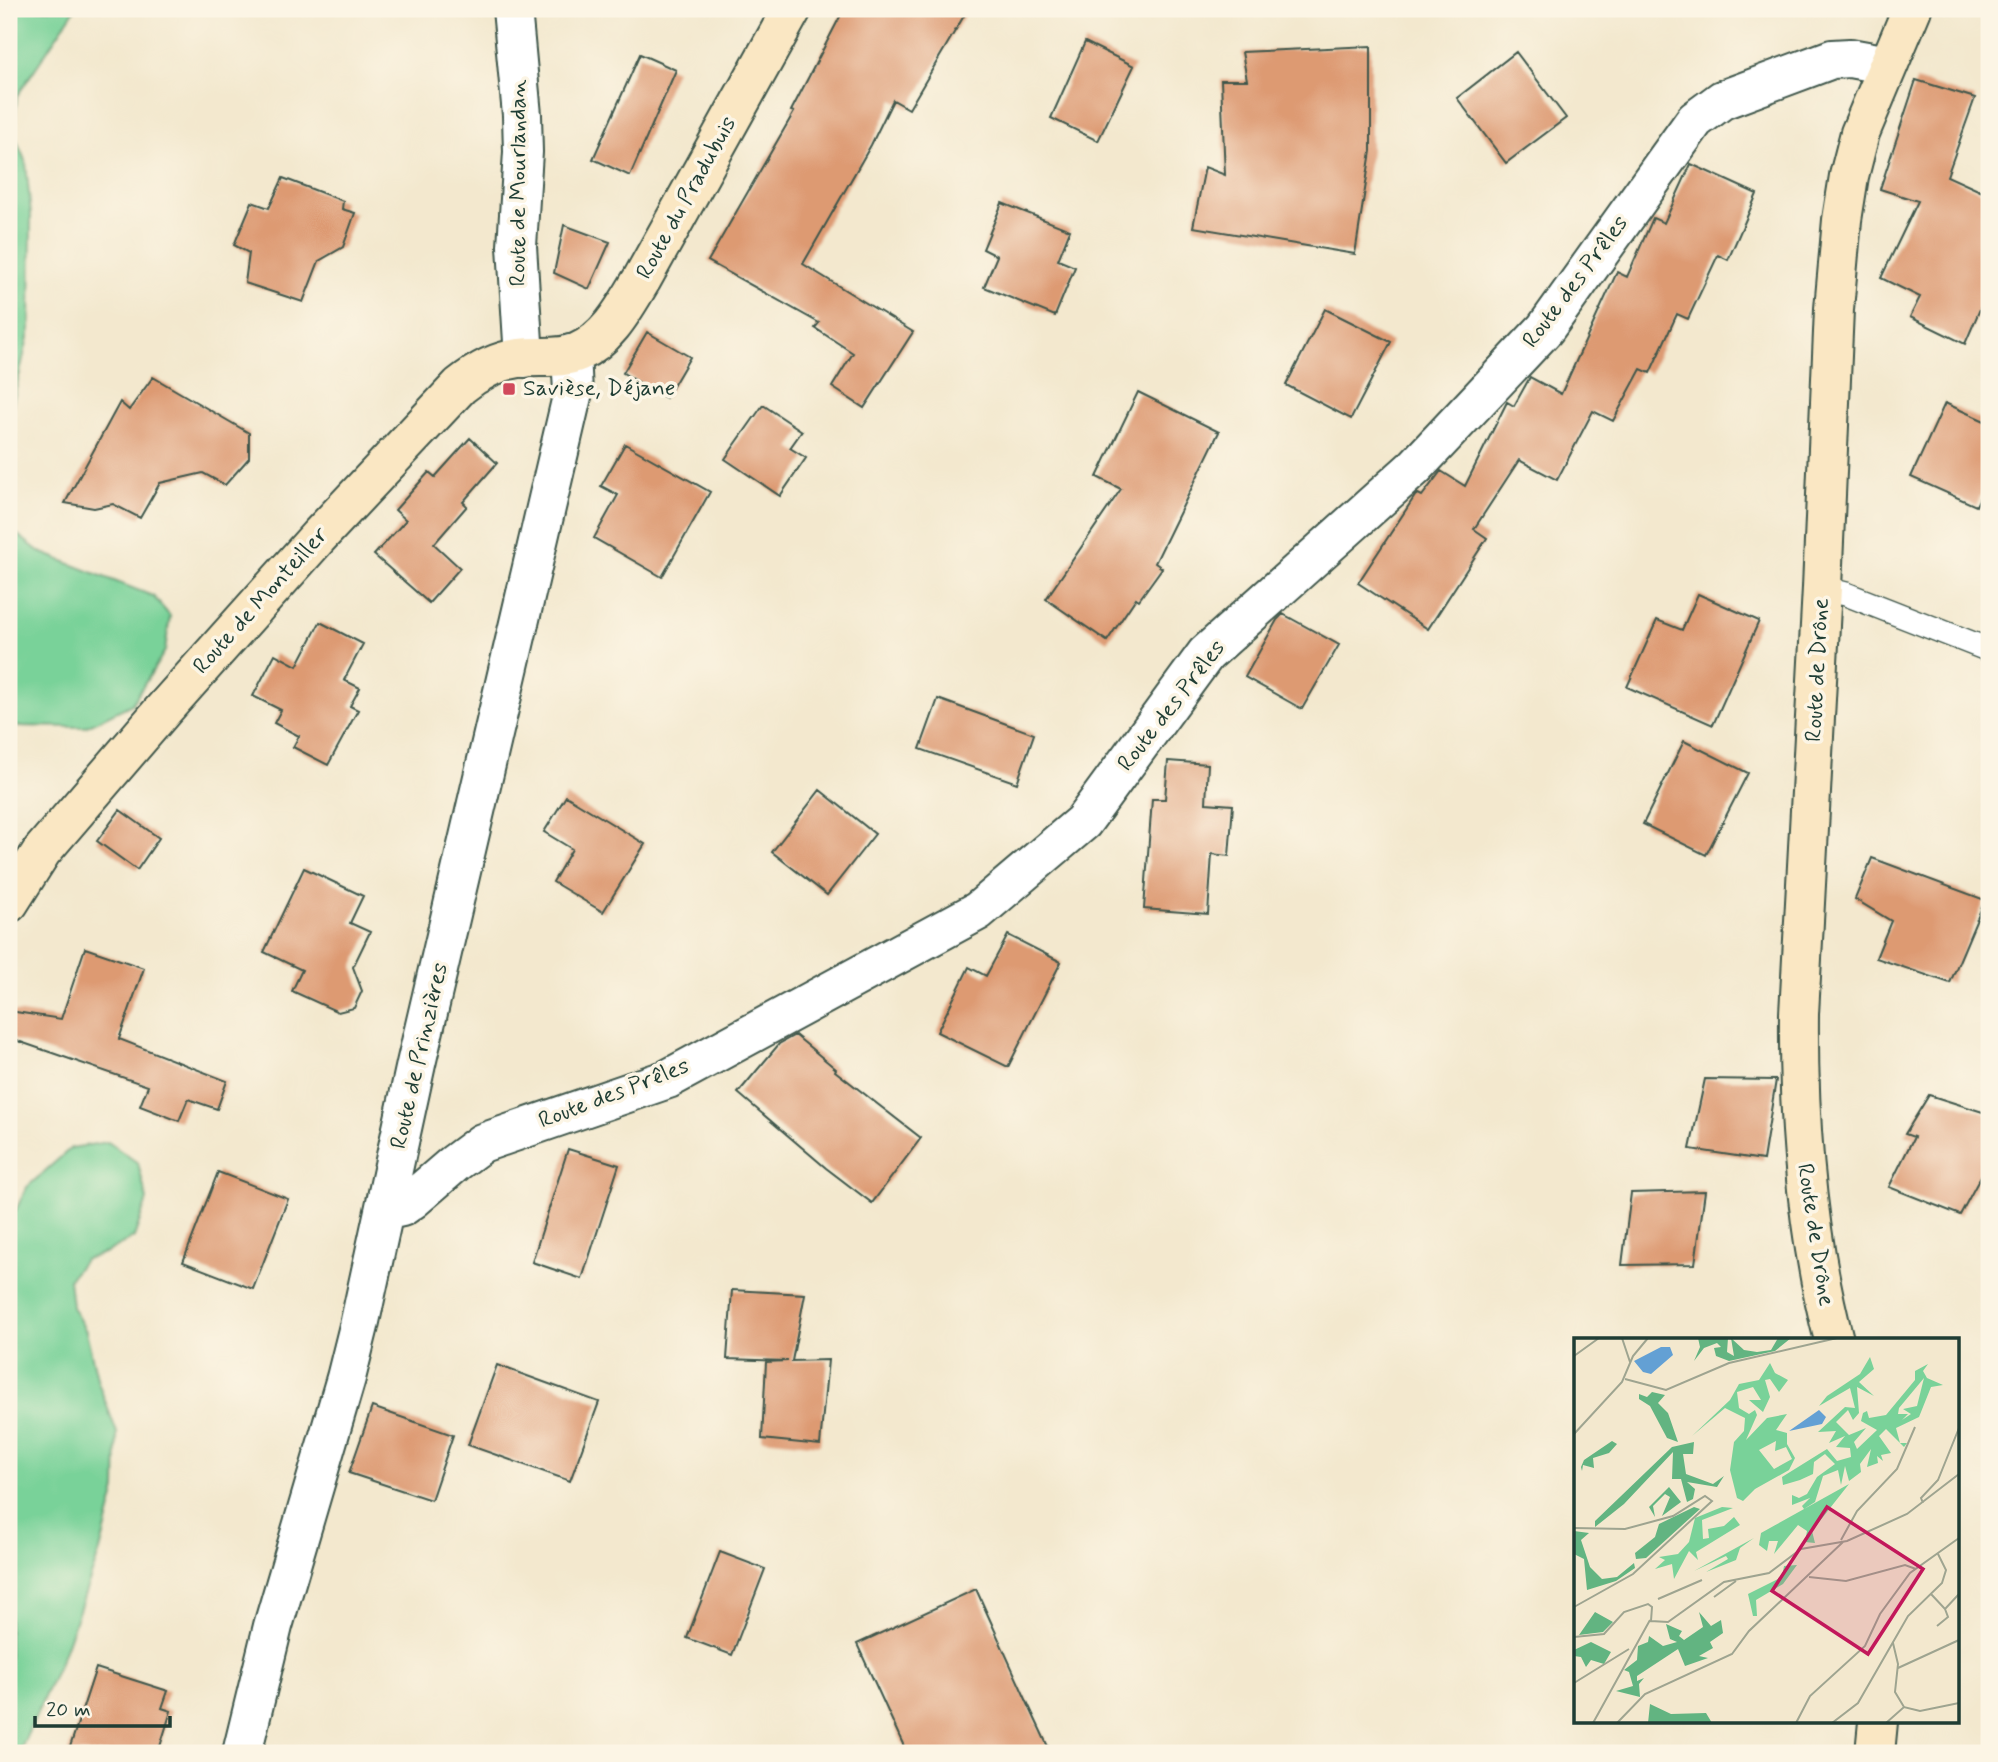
<svg xmlns="http://www.w3.org/2000/svg" width="1998" height="1762" font-family="Mynerve,sans-serif">
<style>
.green{fill:#79d299;stroke:#4c8866;stroke-width:2}
.building{fill:#dd9a72}
.lines{fill:none;stroke-linecap:round;stroke-linejoin:round}
.lane-casing{stroke:#3f574b;stroke-width:26}
.street-casing{stroke:#3f574b;stroke-width:42}
.secondary-casing{stroke:#3f574b;stroke-width:42}
.lane{stroke:#fff;stroke-width:23}
.street{stroke:#fff;stroke-width:38}
.secondary{stroke:#fae7c3;stroke-width:38}
.poi-dot{fill:#d1495b;stroke:#fcf5e5;stroke-width:2.5}
.labels{text-anchor:middle;dominant-baseline:central;stroke-width:7;stroke-linejoin:round;paint-order:stroke}
.street-label{font-size:23px;fill:#1f3d34;stroke:#fcf5e5}
.poi-label{font-size:23px;fill:#1f3d34;stroke:#fcf5e5;text-anchor:start}
.inset-road{fill:none;stroke:#9ea490;stroke-width:2}
.view{fill:#c2185b;fill-opacity:0.15;stroke:#c2185b;stroke-width:3.5}
.inset-edge{fill:none;stroke:#1f3d34;stroke-width:3.5}
</style>
<rect width="100%" height="100%" fill="#fcf5e5"/>
<filter id="ink" filterUnits="userSpaceOnUse"><feTurbulence type="fractalNoise" baseFrequency=".0143" numOctaves="2"/><feDisplacementMap in="SourceGraphic" scale="14" xChannelSelector="R" yChannelSelector="G"/><feConvolveMatrix kernelMatrix="1 2 1 2 8 2 1 2 1" color-interpolation-filters="sRGB"/></filter>
<filter id="wash" filterUnits="userSpaceOnUse"><feTurbulence type="fractalNoise" baseFrequency=".00686" numOctaves="4" result="noise"/><feDisplacementMap in="SourceGraphic" scale="28" xChannelSelector="R" yChannelSelector="G"/><feGaussianBlur stdDeviation="1.57" result="paint"/><feColorMatrix in="noise" values="0 0 0 0 0 0 0 0 0 0 0 0 0 0 0 0 0 1.4 0 .05"/><feComposite in="paint" operator="in"/></filter>
<g filter="url(#wash)">
<rect width="100%" height="100%" fill="#f3e8ce"/>
<path class="green" d="M9 9H75L17 96 13 131 26 163 31 215 30 329 9 419Z
M9 519 14 532 40 552 153 596 170 616 165 651 132 704 85 727 9 726Z
M108 1142 138 1163 147 1200 134 1237 107 1252 84 1260 69 1279 72 1307 86 1331 98 1382 117 1433 116 1489 100 1551 63 1655 19 1753H9V1224L27 1187 71 1148Z"/>
<g id="blocks">
<path class="building" d="M844 9H968L909 109 893 100 871 145 803 264 913 332 864 408 832 387 853 353 815 328 819 323 708 261 794 112 791 111Z
M1085 42 1134 66 1098 141 1051 118Z
M1371 46V151L1355 254 1193 227 1205 167 1225 175 1221 80H1247L1242 52Z
M1516 52 1566 118 1506 163 1457 98Z
M640 54 676 70 630 176 593 159Z
M1916 80 1975 98 1947 176 1989 195V288L1965 344 1910 317 1920 297 1881 278 1918 201 1880 189Z
M1691 164 1757 194 1728 260 1718 255 1688 319 1677 314 1650 373 1641 369 1613 421 1593 411 1557 480 1519 460 1474 529 1487 538 1428 629 1358 583 1415 496 1418 494 1422 496 1441 471 1465 486 1507 402 1514 406 1530 377 1561 394 1617 272 1627 277 1653 218 1664 223Z
M283 178 343 201 342 209 355 213 343 247 319 261 303 302 245 283 249 253 234 245 252 202 269 208Z
M1002 203 1070 230 1058 260 1075 267 1055 316 984 287 997 256 983 249Z
M564 225 610 242 589 289 554 273Z
M1325 309 1391 342 1351 419 1286 385Z
M647 332 690 357 666 398 623 373Z
M153 377 249 433V458L225 485 203 473 160 483 140 518 113 504 94 508 65 503 120 402 129 410Z
M1138 392 1219 432 1155 563 1162 568 1139 600 1136 598 1107 641 1046 599 1121 489 1097 477Z
M1945 403 1989 423V477L1976 506 1911 477Z
M763 405 802 431 790 448 806 458 780 496 725 459Z
M470 438 497 463 463 502 467 506 434 544 460 568 429 603 374 555 406 520 395 510 429 472 435 477Z
M625 444 710 492 662 577 594 538 618 495 601 486Z
M1698 594 1759 621 1713 725 1627 687 1657 620 1682 630Z
M1283 614 1339 645 1302 709 1245 677 1277 620Z
M320 622 363 644 344 680 360 688 350 706 358 710 328 765 293 747 299 736 274 723 281 710 253 696 275 654 297 666Z
M938 699 1034 734 1017 783 920 749Z
M1684 741 1748 773 1706 855 1643 824Z
M1168 761 1208 764 1206 803 1233 805 1229 856 1212 854 1208 914 1144 909 1152 799H1165Z
M820 790 875 834 827 895 772 852Z
M566 796 645 844 603 912 553 882 572 849 544 832Z
M120 810 159 838 137 870 97 841Z
M1872 858 1985 900 1950 983 1876 958 1891 921 1855 899Z
M304 868 363 896 350 923 370 932 353 967 362 991 354 1008 338 1012 292 991 302 970 264 952Z
M1008 935 1061 962 1008 1067 937 1032 969 967 986 976Z
M85 948 144 968 119 1039 227 1081 217 1109 188 1099 179 1121 140 1106 148 1086 9 1038V1011L61 1019Z
M795 1035 836 1069 835 1071 921 1138 872 1203 826 1168 738 1093 779 1044Z
M1705 1079 1776 1080 1763 1160 1690 1149Z
M1929 1095 1989 1114V1161L1960 1215 1889 1187 1914 1137 1905 1134Z
M568 1149 619 1165 582 1279 532 1262Z
M218 1172 288 1199 253 1289 183 1262Z
M1705 1191 1695 1264 1622 1265 1631 1193Z
M732 1290 805 1294 792 1361 828 1360 820 1445 762 1439 766 1362 788 1361 727 1359Z
M497 1365 599 1402 570 1481 468 1445Z
M372 1407 453 1435 431 1500 349 1473Z
M720 1552 765 1569 732 1655 687 1638Z
M976 1589 1029 1706 1051 1753H907L857 1644Z
M96 1668 168 1691 162 1708 171 1711 158 1753H68Z"/>
</g>
</g>
<g filter="url(#ink)">
<use href="#blocks" fill-opacity="0" stroke="#3f574b" stroke-width="2"/>
<g class="lines">
<defs>
<path id="lane" d="M1822 588 1846 594 1989 650"/>
<path id="street" d="M512 9 522 115 523 152 517 246 524 358
M384 1211 402 1207 412 1200 455 1163 482 1143 668 1079 978 911 1083 822 1206 654 1415 467 1545 329 1695 120 1722 100 1832 59 1850 58 1888 65
M242 1753 273 1626 346 1378 359 1326 416 1064 573 392 571 354"/>
<path id="secondary" d="M9 903 42 851 164 709 318 537 460 386C477 372 496 361 519 358 538 355 560 360 578 352 609 339 626 305 642 279L792 9
M1834 1340C1806 1233 1798 1124 1799 1014L1822 588 1834 309 1842 220 1849 176 1860 133 1912 9
M1875 1753 1878 1722"/>
</defs>
<use href="#lane" class="lane-casing"/>
<use href="#street" class="street-casing"/>
<use href="#secondary" class="secondary-casing"/>
<use href="#lane" class="lane"/>
<use href="#street" class="street"/>
<use href="#secondary" class="secondary"/>
</g>
</g>
<rect class="poi-dot" x="502" y="382" width="14" height="14" rx="3.5"/>
<g class="labels">
<g class="street-label">
<text transform="translate(519 183) rotate(-90)">Route de Mourlandan</text>
<text transform="translate(687 198) rotate(-61)">Route du Pradubuis</text>
<text transform="translate(1576 282) rotate(-53)">Route des Prêles</text>
<text transform="translate(261 601) rotate(-48)">Route de Monteiller</text>
<text transform="translate(1818 670) rotate(-87)">Route de Drône</text>
<text transform="translate(1172 706) rotate(-52)">Route des Prêles</text>
<text transform="translate(420 1056) rotate(-77)">Route de Prinzières</text>
<text transform="translate(614 1094) rotate(-21)">Route des Prêles</text>
<text transform="translate(1815 1235) rotate(81)">Route de Drône</text>
</g>
<g class="poi-label">
<text x="523" y="389">Savièse, Déjane</text>
</g>
</g>
<g transform="translate(1574 1338)">
<rect width="385" height="385" fill="#f3e8ce"/>
<path d="M296 19 300 31 285 44 300 58 283 49 285 75 279 82 274 72 262 84 275 97 292 90 280 104 283 111 303 92 287 83 289 75 293 73 295 80 312 77 341 42V33L354 26 349 33 353 40 369 47 357 49 345 79 322 90 326 105H333L330 109 312 91 305 98 317 115 307 117 309 123 303 118 304 125 293 129 297 111 286 126 287 134 275 143 271 128 267 147 264 132 249 138 241 164 230 171 228 168 236 160 218 167V157L225 160 233 156 243 139 261 126 251 116 240 124 239 136 226 142 209 147 208 139 253 111 263 123 277 119 276 110 262 109 271 98 255 105 262 93 244 94 271 69 281 70 276 50 245 68 253 58 286 36ZM350 40 343 68 329 71 337 76 328 82 334 76H324L325 70ZM196 25 201 35 214 42 205 54 196 41 191 42 196 59 189 74 175 62H187L179 49 163 54 165 70 175 76 181 72 183 77 172 102 193 80 213 76 202 92 213 95V106L221 120 215 132 181 151 169 163 163 160 156 132 160 104 170 93 171 80 151 70 118 98 156 62 165 46 185 42ZM202 103 201 113 212 109 218 121 200 131 185 112ZM275 146 238 193 241 205 231 204 233 193 224 187 200 216 204 203H195L193 213 185 207 187 195ZM148 169 159 170 128 182 129 201 135 200 134 191 150 188 160 179 166 187 122 214 124 222 115 213 100 241 98 226 81 231 91 222 85 219 104 216 115 204 121 180ZM180 200 166 210 162 222 132 234 154 221 152 218 120 233ZM223 227 209 246 182 262 183 278H179L174 256 208 239 210 228Z" fill="#79d299" fill-rule="evenodd"/>
<path d="M124 0H154L153 14 160 18 157 0 170 12 183 14 197 12 204 0H217L201 13 155 23 142 18 140 10 147 9 143 5 130 10 120 23 126 9ZM78 54 91 57 84 65 94 75 104 104 93 100 76 68 65 61V56L73 59ZM38 103 43 106 35 115 19 120 20 130 9 127 8 133 7 129 10 122ZM120 104 119 116H109L112 136 139 146 150 138 143 149 113 144 121 151 119 161 113 164 107 141H98L99 114 50 166 21 189V183L98 109ZM95 149 107 164 88 178 96 159 91 156 79 168 81 179 75 169ZM120 169 126 171 72 220 62 221 61 215 81 199 85 186ZM0 193 15 195 7 202 16 229 28 241 43 239 60 225 61 230 42 243 13 252 10 221 0 216ZM21 274 39 284 29 294 5 297ZM125 274 137 288 147 282 149 295 136 304 139 310 125 318 134 320 111 328 104 311 63 338V343L70 340 65 346 66 359 42 353 59 348 55 334 50 332 63 322 64 308 74 304 75 298 89 308 103 304 96 301 92 286 108 293 105 298 110 302 129 289ZM17 304 37 314 30 326 17 322 12 329 7 319 0 318V312ZM76 366 97 376 132 375 138 385H74Z" fill="#62b481"/>
<path d="M87 9H96L99 17 77 36 69 34 60 23ZM245 72 252 79 248 86 215 93Z" fill="#63a0d4"/>
<path class="inset-road" d="M48 0 56 24M0 18 25 0M51 41 92 52 155 25 263 0M0 96 48 44 59 18 74 0M349 165 347 160 364 142 385 90M0 190 51 191 99 178 131 158 138 163 59 236 0 269M267 202 283 173 323 131 341 89M235 239 272 243 331 227 342 231M357 256 371 271 385 256M140 259 162 243M84 261 128 242M363 288 374 279 371 271M0 299 30 296 50 274 74 266 78 269 77 283 94 284 150 244 195 235 227 211 273 203 333 176 385 136M319 305 324 326 321 354 330 369M324 330 385 302M0 345 55 311M19 385 76 282M43 385 71 356 158 316 175 293 269 204M222 385 236 358 291 308 306 276 336 235 385 200M258 385 284 365 334 278 368 245 372 232 364 216M312 385 330 369 346 373 385 365"/>
<path class="view" d="M253 169 349 231 294 316 198 253Z"/>
<rect width="385" height="385" class="inset-edge"/>
</g>
<rect width="1998" height="1762" fill="none" stroke="#fcf5e5" stroke-width="35"/>
<path d="M35 1716v10h135v-10" fill="none" stroke="#1f3d34" stroke-width="3.5"/>
<text x="46" y="1716" font-size="21" fill="#1f3d34" stroke="#fcf5e5" stroke-width="5" paint-order="stroke">20 m</text>
</svg>
